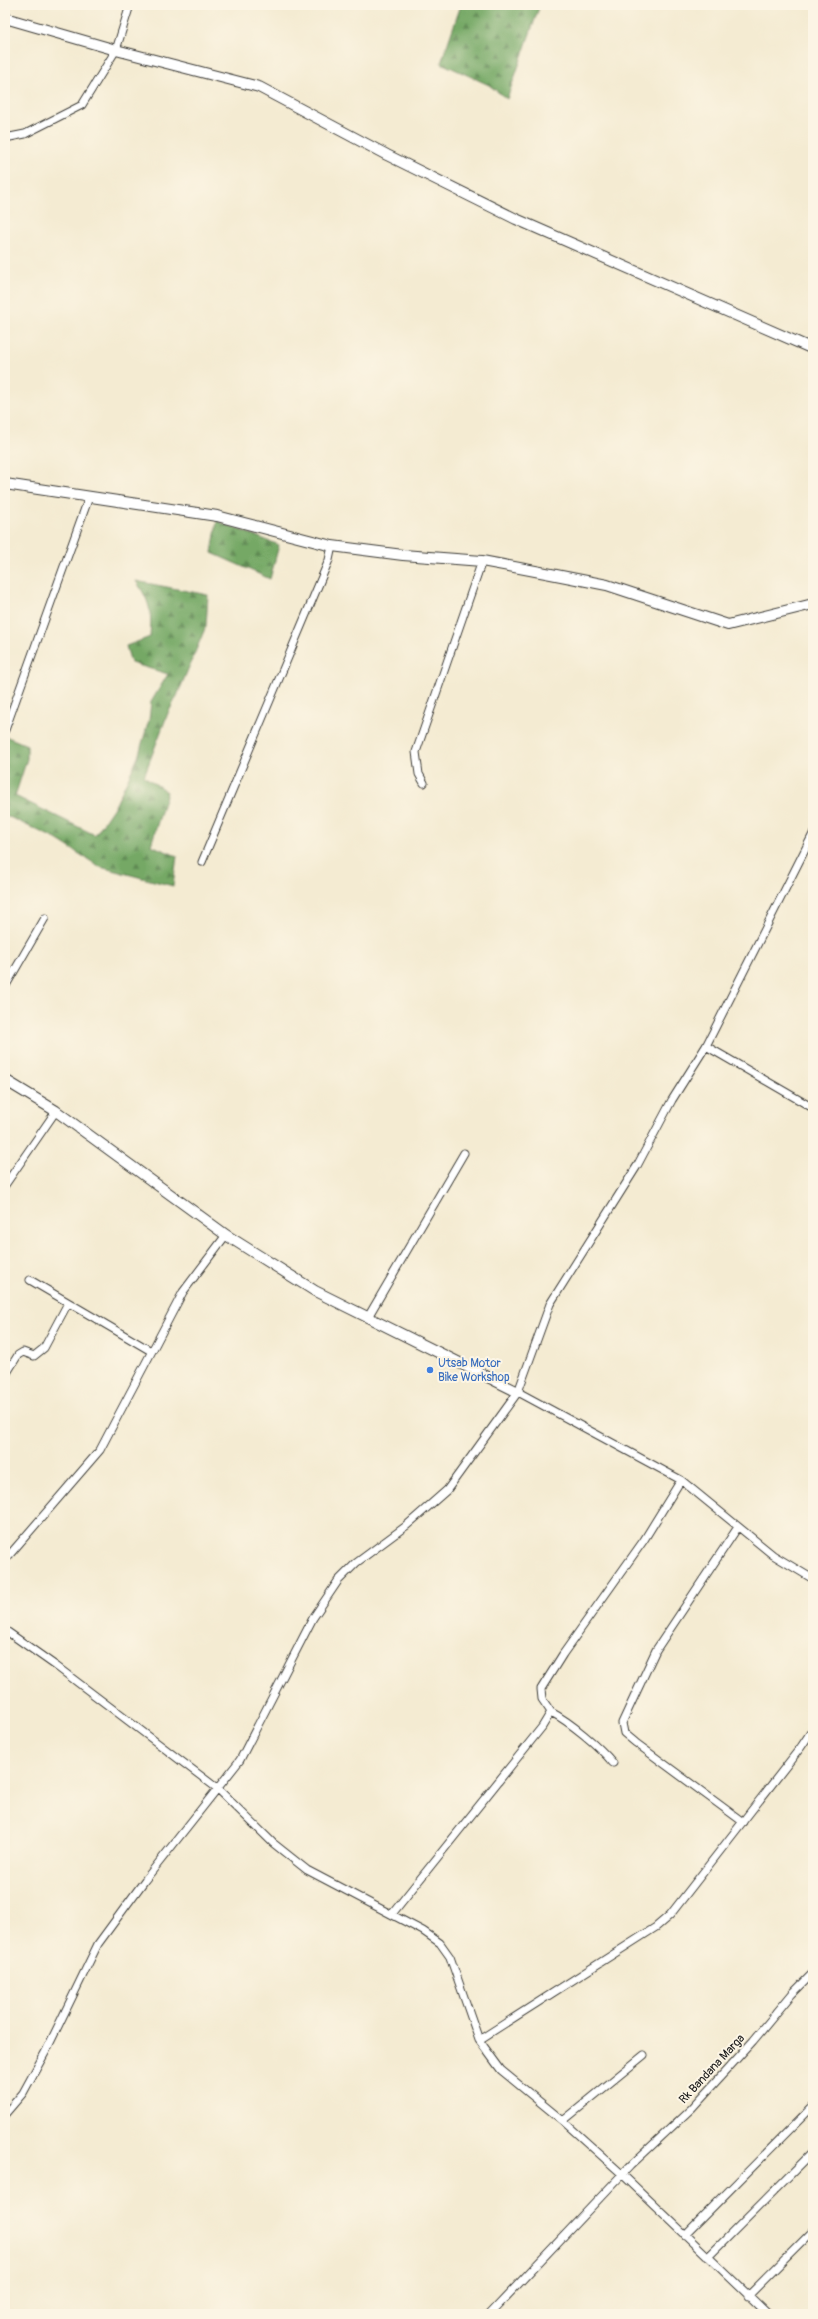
<svg xmlns="http://www.w3.org/2000/svg" width="818" height="2319" font-family="Pangolin,sans-serif">
<style>
.forest{fill:url(#forest-firs);stroke:#486240}
.lines{fill:none;stroke-linecap:round;stroke-linejoin:round}
.street-casing{stroke:#3c3b37;stroke-width:9}
.secondary-casing{stroke:#3c3b37;stroke-width:12}
.street{stroke:#fff;stroke-width:7}
.secondary{stroke:#fff;stroke-width:10}
.shop-dot{fill:#3f7fe0;stroke:#fcf5e5;stroke-width:1.5}
.labels{text-anchor:middle;dominant-baseline:central;stroke-width:4;stroke-linejoin:round;paint-order:stroke}
.shop-label{font-size:12px;fill:#366cbe;stroke:#fcf5e5;text-anchor:start}
.street-label{font-size:12px;fill:#1c1c1c;stroke:#fcf5e5}
</style>
<defs>
<pattern id="forest-firs" width="22" height="20" patternUnits="userSpaceOnUse"><rect width="22" height="20" fill="#74a865"/><path d="M5 1l3.5 6h-7zM16 11l3.5 6h-7z" fill="#5e8852"/></pattern>
</defs>
<rect width="100%" height="100%" fill="#fcf5e5"/>
<filter id="ink" filterUnits="userSpaceOnUse"><feTurbulence type="fractalNoise" baseFrequency=".025" numOctaves="2"/><feDisplacementMap in="SourceGraphic" scale="8" xChannelSelector="R" yChannelSelector="G"/><feConvolveMatrix kernelMatrix="1 2 1 2 8 2 1 2 1" color-interpolation-filters="sRGB"/></filter>
<filter id="wash" filterUnits="userSpaceOnUse"><feTurbulence type="fractalNoise" baseFrequency=".012" numOctaves="4" result="noise"/><feDisplacementMap in="SourceGraphic" scale="16" xChannelSelector="R" yChannelSelector="G"/><feGaussianBlur stdDeviation="0.9" result="paint"/><feColorMatrix in="noise" values="0 0 0 0 0 0 0 0 0 0 0 0 0 0 0 0 0 1.4 0 .05"/><feComposite in="paint" operator="in"/></filter>
<g filter="url(#wash)">
<rect width="100%" height="100%" fill="#f4ebd2"/>
<path class="forest" d="M461 5H540L507 99 489 85 441 63Z
M217 521 279 545 270 579 212 553Z
M136 581 208 595 206 626 177 696 168 713 144 776 167 792 151 845 177 856 173 886 100 867 56 839 5 815V736L27 745V759L15 796 95 835 116 804 138 757 149 720 151 702 168 674 131 663 126 646 150 637C152 611 150 602 136 581Z"/>
</g>
<g filter="url(#ink)">
<g class="lines">
<defs>
<path id="street" d="M5 138 25 134 82 105 116 50 130 5
M5 730 89 497
M424 783 419 774 416 752 482 561
M202 862 329 560 332 546
M5 987 45 918
M706 1046 813 1108
M5 1185 56 1111
M30 1280 151 1351
M368 1317 464 1153
M5 1376 18 1355 23 1352 34 1356 44 1348 68 1303
M518 1392 681 1480 773 1555 813 1579
M738 1527 656 1650 622 1723 624 1733 636 1743 743 1822
M5 1560 100 1450 183 1292 226 1235
M5 1630 56 1666 218 1789 273 1843 307 1870 423 1931 440 1943 450 1957 479 2040 501 2070 563 2121 623 2175 768 2314
M551 1712C570 1722 599 1746 613 1763
M392 1914 542 1727 551 1712 542 1699 541 1689 563 1654 644 1540 681 1480
M479 2040 656 1927 670 1915 801 1747 813 1729
M5 2114 23 2093 46 2051 98 1944 145 1880 240 1760 313 1618 338 1581 356 1563 406 1526 447 1490 518 1392 550 1304 637 1166 672 1100 706 1046 813 834
M563 2121 644 2055
M685 2235 813 2106
M708 2257 813 2152
M748 2296 813 2231
M490 2314 630 2166 692 2108 753 2041 792 1994 813 1973
M812 2314 813 2313"/>
<path id="secondary" d="M5 18 116 50 259 87 387 155 516 219 813 349
M5 484 217 516 332 546 403 555 482 561 551 574 607 585 728 625 813 604
M5 1080 56 1111 226 1235 315 1291 518 1392"/>
</defs>
<use href="#street" class="street-casing"/>
<use href="#secondary" class="secondary-casing"/>
<use href="#street" class="street"/>
<use href="#secondary" class="secondary"/>
</g>
</g>
<circle class="shop-dot" cx="430" cy="1370" r="4"/>
<g class="labels">
<g class="shop-label">
<text x="438" y="1363">Utsab Motor<tspan x="438" dy="14">Bike Workshop</tspan></text>
</g>
<g class="street-label">
<text transform="translate(712 2069) rotate(-47)">Rk Bandana Marga</text>
</g>
</g>
<rect width="818" height="2319" fill="none" stroke="#fcf5e5" stroke-width="20"/>
</svg>
